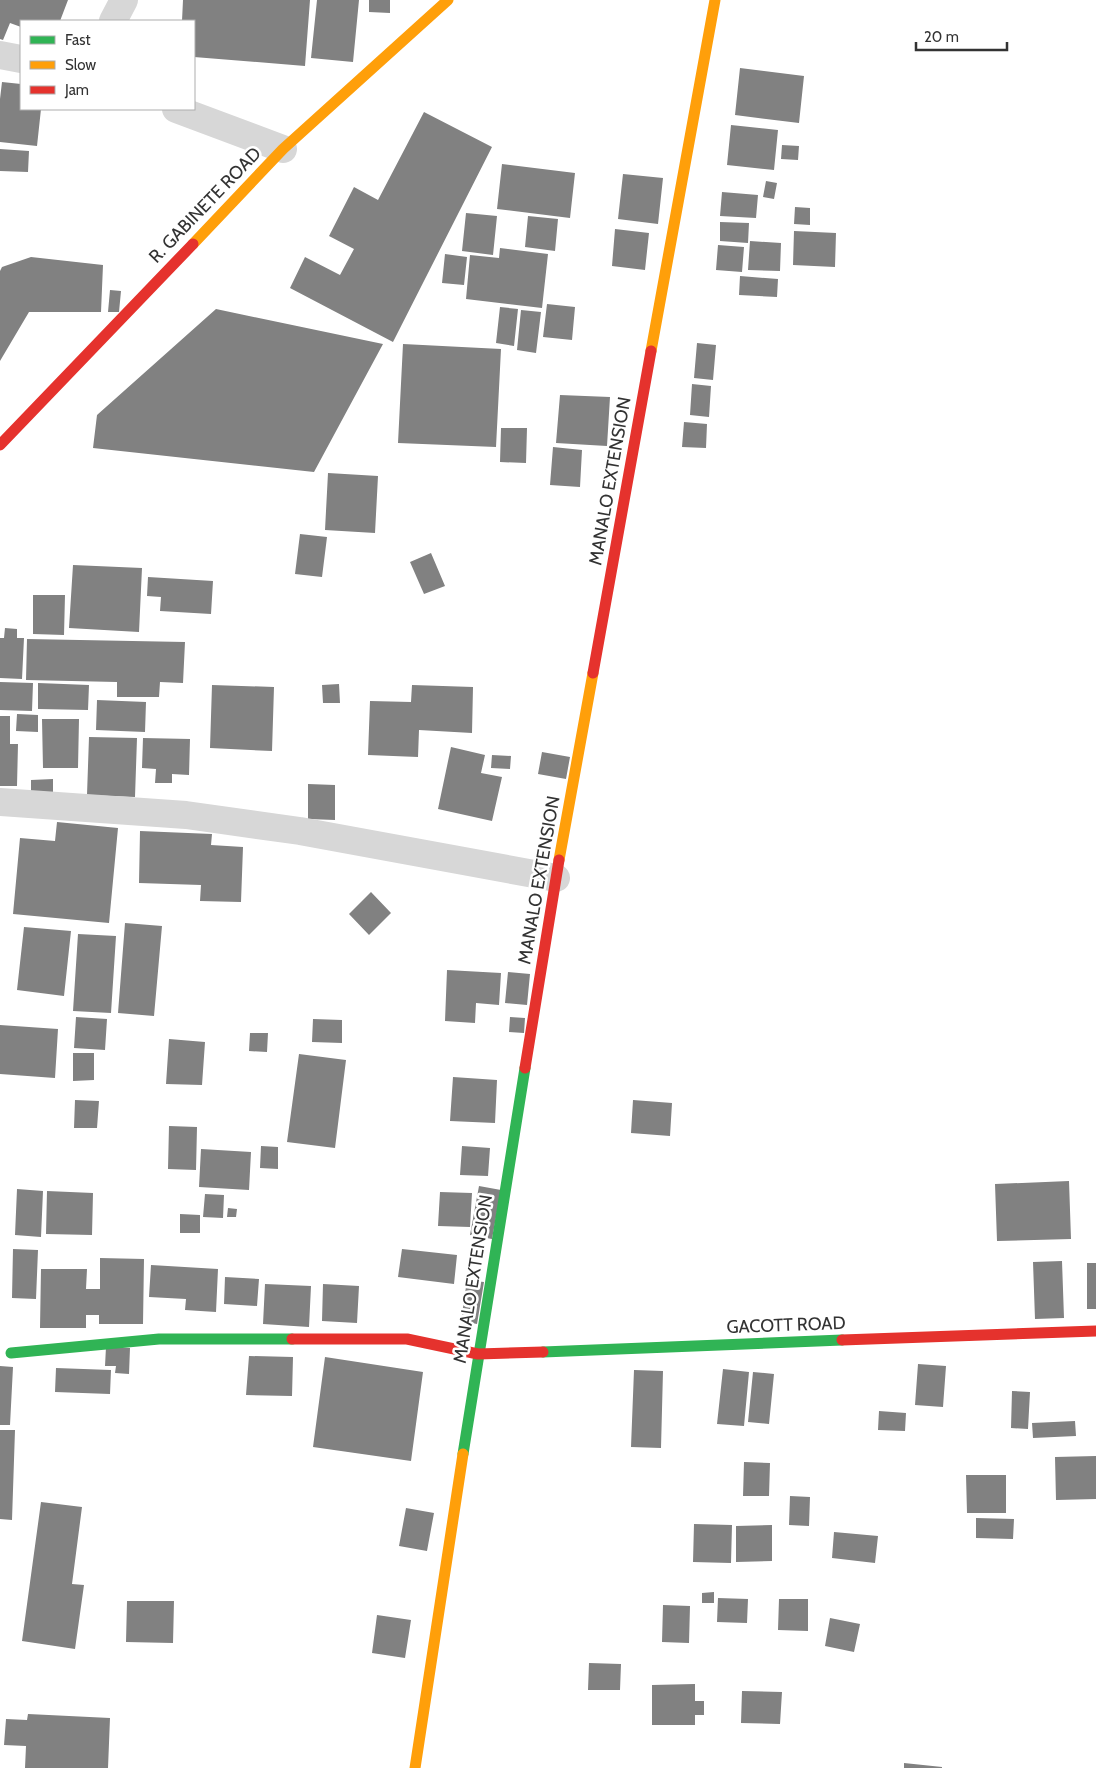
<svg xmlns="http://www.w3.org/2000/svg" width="1096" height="1768" font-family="Cabin,sans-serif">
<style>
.building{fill:#818181}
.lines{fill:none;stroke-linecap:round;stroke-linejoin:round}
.street{stroke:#d7d7d7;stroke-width:28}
.fast{stroke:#30b455;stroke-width:11}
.slow{stroke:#ff9f0a;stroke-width:11}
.jam{stroke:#e5322d;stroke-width:11}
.labels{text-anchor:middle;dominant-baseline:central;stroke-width:5;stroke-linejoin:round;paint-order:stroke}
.street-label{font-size:18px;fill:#333;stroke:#fff}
</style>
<rect width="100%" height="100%" fill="#fff"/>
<path class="building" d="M0 0H68L60 21H21V27L10 23 3 40 0 39Z
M183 0H310L305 66 194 57V21H182Z
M317 0H359L353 62 311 58Z
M369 0H390V13L369 12Z
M740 68 804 76 799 123 735 115Z
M2 82 21 84V109H41L37 146 0 142V99Z
M424 112 492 147 393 342 290 288 305 257 340 275 354 249 329 236 354 187 378 200Z
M731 125 778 130 774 170 727 165Z
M782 145 799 146 798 160 781 159Z
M0 149 29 151 28 172 0 171Z
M502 164 575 173 570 218 497 209Z
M623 174 663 178 658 224 618 219Z
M766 181 777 183 774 199 763 197Z
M722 192 758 195 756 218 720 216Z
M795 207 810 208V225L794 224Z
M466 213 497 216 493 255 462 251Z
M528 216 558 219 555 251 525 247Z
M720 222 749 223 748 243 720 241Z
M615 229 649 233 645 270 612 266Z
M794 231 836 233 835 267 793 265Z
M750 241 781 243 780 271 748 270Z
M718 245 744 247 742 272 716 270Z
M500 248 548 254 542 308 466 299 470 255 499 258Z
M445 254 467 257 464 285 442 283Z
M31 257 103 265 101 312H29L0 361V271L2 267Z
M740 276 778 279 777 297 739 295Z
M110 290 121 291 119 312H108Z
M547 304 575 307 572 340 543 337Z
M500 307 518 309 514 346 496 343Z
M216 309 383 344 314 472 93 448 97 415Z
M521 310 541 312 536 353 517 350Z
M697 343 716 345 713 380 694 378Z
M403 344 501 349 496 447 398 443Z
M692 384 711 386 709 417 690 415Z
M560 395 610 397 607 446 556 443Z
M684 422 707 424 706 448 682 447Z
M501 428H527L526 463 500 462Z
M553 447 582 450 580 487 550 485Z
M328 473 378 476 375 533 325 530Z
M300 534 327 537 322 577 295 574Z
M431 553 445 586 424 594 410 562Z
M73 565 142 568 139 632 69 628Z
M148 577 213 581 211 614 160 611 161 597 147 596Z
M33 595H65L64 635 33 634Z
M5 628 17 629V638H24L22 679 0 678V638H4Z
M27 639 185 642 183 683 160 682 159 697H117V682L26 680Z
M0 682 33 683 32 711 0 710Z
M38 683 89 685 88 710 38 709Z
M339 684 340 703H323L322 685Z
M212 685 274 687 272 751 210 748Z
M412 685 473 687 472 733 419 730 418 757 368 755 370 701 411 702Z
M97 700 146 702 145 732 96 730Z
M17 714 38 715V732L16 731Z
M0 716H10V744H18L17 786H0Z
M42 719H79L78 768H43Z
M89 737 137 738 135 797 87 795Z
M143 738 190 739 189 775 172 774V783H155L156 769 142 768Z
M451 747 485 755 481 773 502 777 492 821 438 809Z
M542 752 570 757 566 779 538 774Z
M492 755 511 756 510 769 491 768Z
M53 779V796L31 797V780Z
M308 784 335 785V820L308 819Z
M57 822 118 828 109 923 13 914 20 838 55 841Z
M140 831 212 834 211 845 243 847 241 902 200 901 201 885 139 883Z
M371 892 391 913 369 935 349 914Z
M125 923 162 926 154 1016 118 1013Z
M24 927 71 931 64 996 17 990Z
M78 934 116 936 111 1013 73 1011Z
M447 970 501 973 499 1005 476 1003 475 1023 445 1021Z
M508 972 530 974 527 1005 505 1003Z
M76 1017 107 1019 105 1050 74 1048Z
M510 1017 525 1018 524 1033 509 1032Z
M313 1019 342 1020V1043L312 1042Z
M0 1025 58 1029 55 1078 0 1074Z
M250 1033H268L267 1052 249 1051Z
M169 1039 205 1042 202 1085 166 1084Z
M73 1053H94V1080L73 1081Z
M299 1054 346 1060 335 1148 287 1142Z
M453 1077 497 1080 495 1123 450 1121Z
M75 1100 99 1101 97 1128H74Z
M633 1100 672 1103 670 1136 631 1133Z
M169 1126 197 1127 196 1170 168 1169Z
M261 1146 278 1147V1169L260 1168Z
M462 1146 490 1148 488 1176 460 1175Z
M201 1149 251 1152 249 1190 199 1187Z
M1069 1181 1071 1239 997 1241 995 1184Z
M479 1186 501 1190 492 1239 470 1235Z
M17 1189 43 1191 41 1237 15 1235Z
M47 1191 93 1193 92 1235 46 1234Z
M440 1192 472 1193 470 1227 438 1226Z
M205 1194 224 1195 223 1218 203 1217Z
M228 1208 237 1209 236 1217H227Z
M180 1214 200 1215V1233H180Z
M13 1249 38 1250 36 1299 12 1298Z
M402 1249 457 1255 454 1284 398 1277Z
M100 1258 144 1259 143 1324H99V1315H86V1328H40L41 1269H87L86 1289H100Z
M1062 1261 1064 1318 1035 1319 1033 1262Z
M1087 1263H1096V1309H1087Z
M151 1265 218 1269 216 1312 185 1310 186 1299 149 1297Z
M225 1277 259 1279 257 1306 224 1304Z
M467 1280 484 1282 477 1324 461 1321Z
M265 1284 311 1286 309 1327 263 1324Z
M323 1284 359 1286 357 1323 322 1321Z
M106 1347 130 1348 129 1374 115 1373 116 1366H105Z
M249 1356 293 1357 292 1396 246 1395Z
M325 1357 423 1372 411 1461 313 1447Z
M918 1364 946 1366 943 1407 915 1405Z
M0 1366 13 1367 10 1425H0Z
M56 1368 111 1370 110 1394 55 1392Z
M723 1369 749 1372 744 1426 717 1424Z
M634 1370 663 1371 661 1448 631 1447Z
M753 1372 774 1374 769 1424 748 1422Z
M1012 1391 1030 1392 1028 1429 1011 1428Z
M879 1411 906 1413 905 1431 878 1430Z
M1075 1421 1076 1436 1033 1438 1032 1423Z
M0 1430H15L12 1520 0 1519Z
M1096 1456V1499L1056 1500 1055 1457Z
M744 1462 770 1463 769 1496H743Z
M966 1475H1006V1513H967Z
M790 1496 810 1497 809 1526 789 1525Z
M41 1502 82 1507 72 1584 84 1585 75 1649 22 1641Z
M406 1508 434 1513 427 1551 399 1546Z
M976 1518 1014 1519 1013 1539 976 1538Z
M694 1524 732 1525 731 1563 693 1562Z
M772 1525V1561L736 1562V1526Z
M834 1532 878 1536 875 1563 832 1558Z
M714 1592V1603H702V1593Z
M718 1598 748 1599 747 1623 717 1622Z
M779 1599H808V1631L778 1630Z
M127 1601H174L173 1643 126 1642Z
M663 1605 690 1606 689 1643 662 1642Z
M377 1615 411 1620 405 1658 372 1653Z
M830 1618 860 1624 854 1652 825 1646Z
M589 1663 621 1664 620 1690H588Z
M695 1684V1701H704V1715H695V1725H652V1685Z
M742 1691 782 1692 780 1724 741 1723Z
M28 1714 110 1718 108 1768H25L26 1746 4 1745 6 1719 27 1720Z
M904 1763 942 1767V1768H904Z"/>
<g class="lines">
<path class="street" d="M113 21 124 0
M0 55 21 59
M176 109 283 149
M0 802 186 815 300 831 556 878"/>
<path class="fast" d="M543 1352 842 1340
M11 1353 159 1339H292
M463 1454 525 1068"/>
<path class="slow" d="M193 244 283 149 448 0
M651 351 715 0
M559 860 593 673
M415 1768 463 1454"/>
<path class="jam" d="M0 445 193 244
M593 673 651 351
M525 1068 559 860
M292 1339H407L478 1354 543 1352
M842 1340 1096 1331"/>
</g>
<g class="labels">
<g class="street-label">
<text transform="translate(205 205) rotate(-46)">R. GABINETE ROAD</text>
<text transform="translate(610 481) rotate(-80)">MANALO EXTENSION</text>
<text transform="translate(539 880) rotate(-80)">MANALO EXTENSION</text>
<text transform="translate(473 1279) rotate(-81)">MANALO EXTENSION</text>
<text transform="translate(786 1325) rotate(-2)">GACOTT ROAD</text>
</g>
</g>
<rect x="20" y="20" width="175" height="90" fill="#ffffff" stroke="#adadad"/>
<rect x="30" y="36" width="25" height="8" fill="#30b455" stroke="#adadad"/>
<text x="65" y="45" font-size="15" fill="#333333">Fast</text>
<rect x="30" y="61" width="25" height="8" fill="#ff9f0a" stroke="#adadad"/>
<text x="65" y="70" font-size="15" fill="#333333">Slow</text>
<rect x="30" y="86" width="25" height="8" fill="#e5322d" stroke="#adadad"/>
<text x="65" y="95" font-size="15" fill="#333333">Jam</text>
<path d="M916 42v8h91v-8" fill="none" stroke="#333333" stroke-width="2.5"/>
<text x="924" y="42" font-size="15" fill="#333333" stroke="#ffffff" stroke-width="4" paint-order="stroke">20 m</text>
</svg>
